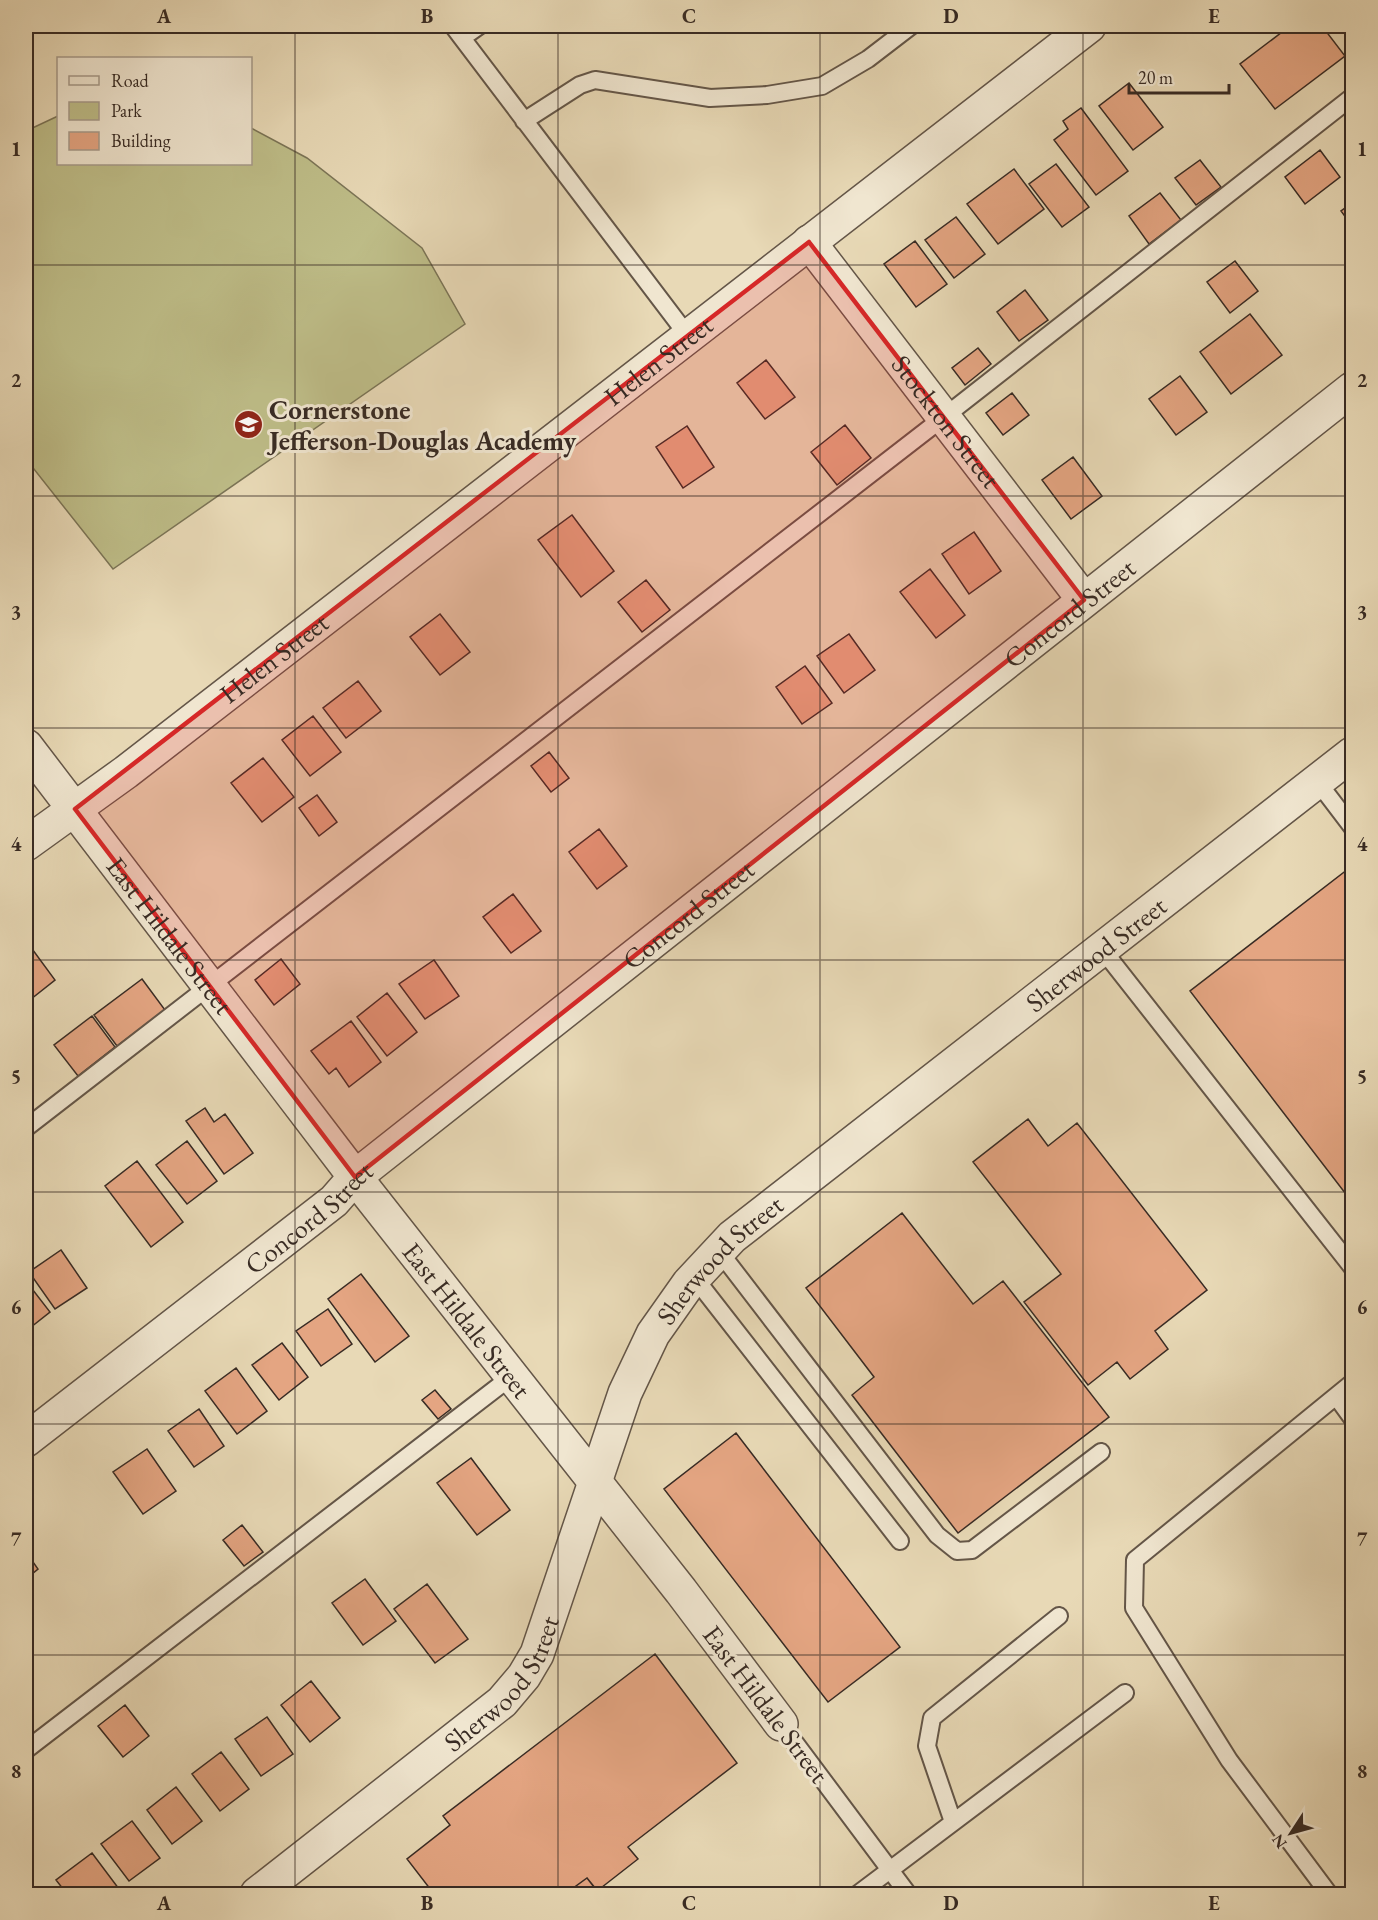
<svg xmlns="http://www.w3.org/2000/svg" width="1378" height="1920" font-family="'EB Garamond',serif">
<style>
.green{fill:#bebd88;stroke:#7b7456;stroke-width:1.5}
.building{fill:#e4a582;stroke:#382b24;stroke-width:1.5}
.lines{fill:none;stroke-linecap:round;stroke-linejoin:round}
.service-casing{stroke:#645648;stroke-width:20}
.minor-casing{stroke:#645648;stroke-width:36}
.tertiary-casing{stroke:#645648;stroke-width:36}
.service{stroke:#f0e6d0;stroke-width:16}
.minor{stroke:#f0e6d0;stroke-width:33}
.tertiary{stroke:#f0e6d0;stroke-width:33}
.marked{fill:#d62828;fill-opacity:0.2;stroke:#d62828;stroke-width:4.5;stroke-linejoin:round}
.grid{fill:none;stroke:#382b24;stroke-width:1.5;stroke-opacity:0.55}
.labels{text-anchor:middle;dominant-baseline:central;stroke-width:6;stroke-linejoin:round;paint-order:stroke}
.street-label{font-size:27px;fill:#382b24;stroke:#f0e6d0}
.poi-label{font-size:27px;font-weight:bold;fill:#382b24;stroke:#f0e6d0;text-anchor:start}
.neatline{fill:none;stroke:#382b24;stroke-width:2}
.grid-label{font-size:20px;text-anchor:middle;font-weight:bold;fill:#382b24}
</style>
<rect width="100%" height="100%" fill="#e8d9b6"/>
<filter id="stains"><feTurbulence type="fractalNoise" baseFrequency=".00333" numOctaves="4"/><feColorMatrix values="0 0 0 0 .2 0 0 0 0 .09 0 0 0 0 .02 0 0 0 .5 -.17"/></filter>
<radialGradient id="worn" r=".72"><stop offset=".6" stop-color="#630" stop-opacity="0"/><stop offset="1" stop-color="#630" stop-opacity=".3"/></radialGradient>
<path class="green" d="M58 116V164H250L251 128 307 158 422 248 465 324 113 569 26 459V131Z"/>
<path class="building" d="M1290 26H1322L1345 56 1275 109 1240 64Z
M1129 83 1163 127 1133 150 1099 106Z
M1081 108 1128 171 1096 195 1054 140 1068 129 1063 121Z
M1320 150 1340 177 1305 204 1285 177Z
M1200 160 1221 187 1196 205 1175 178Z
M1056 164 1089 207 1062 227 1029 184Z
M1014 169 1044 209 998 244 967 204Z
M1160 193 1181 220 1149 244 1129 216Z
M1352 203V226L1341 211Z
M956 217 985 254 954 278 925 240Z
M915 241 947 284 916 307 884 264Z
M1235 261 1258 291 1230 313 1207 282Z
M1025 290 1048 320 1019 341 997 312Z
M1250 314 1282 355 1231 394 1200 352Z
M978 348 991 364 965 385 952 368Z
M766 360 795 397 765 419 737 383Z
M1180 376 1207 412 1176 435 1149 399Z
M1012 393 1029 415 1003 435 986 413Z
M845 425 871 458 837 485 811 452Z
M687 426 714 467 683 488 656 447Z
M1073 457 1102 496 1071 519 1042 480Z
M572 515 614 571 581 597 538 540Z
M974 532 1001 571 969 594 942 554Z
M930 569 965 615 936 638 900 592Z
M646 580 670 610 642 632 618 602Z
M440 614 470 652 440 675 410 637Z
M849 634 875 670 844 693 817 656Z
M805 666 832 703 802 724 776 687Z
M358 681 381 711 346 738 323 708Z
M313 716 341 752 310 776 282 740Z
M549 752 569 778 551 792 531 766Z
M263 758 294 797 262 822 231 783Z
M317 795 337 822 319 836 299 808Z
M599 829 627 866 597 889 569 852Z
M1352 866V1202L1190 991Z
M513 894 541 931 511 953 483 917Z
M27 942 55 980 26 1003V943Z
M281 959 300 984 274 1005 255 980Z
M434 960 459 996 425 1019 399 984Z
M142 979 165 1010 117 1046 94 1015Z
M387 993 417 1032 387 1056 357 1017Z
M92 1016 115 1047 78 1076 54 1045Z
M351 1021 381 1062 349 1087 336 1068 329 1074 311 1051Z
M205 1108 214 1122 225 1114 253 1153 224 1174 186 1121Z
M1028 1119 1048 1146 1077 1123 1207 1290 1155 1331 1168 1349 1130 1379 1117 1362 1088 1385 1024 1302 1061 1274 973 1162Z
M187 1141 217 1181 187 1204 156 1165Z
M137 1161 183 1222 151 1247 105 1186Z
M902 1213 973 1304 1003 1281 1109 1417 958 1533 852 1395 874 1377 806 1288Z
M61 1250 87 1288 55 1309 29 1272Z
M361 1274 409 1336 375 1362 328 1299Z
M26 1281 50 1312 26 1331Z
M328 1309 352 1344 321 1366 296 1331Z
M282 1343 308 1377 279 1400 252 1365Z
M236 1368 267 1411 237 1434 205 1391Z
M435 1390 451 1409 438 1419 422 1400Z
M199 1409 224 1446 194 1467 168 1431Z
M736 1433 900 1647 828 1702 664 1489Z
M147 1449 176 1491 143 1514 113 1472Z
M471 1458 510 1510 477 1535 437 1483Z
M242 1525 263 1552 244 1566 223 1540Z
M26 1552 38 1569 26 1579Z
M365 1579 396 1621 363 1645 332 1603Z
M427 1584 468 1639 435 1663 394 1609Z
M655 1654 737 1763 628 1847 638 1859 597 1891 587 1878 565 1894H434L407 1859 450 1825 443 1816Z
M311 1681 340 1718 310 1742 281 1705Z
M125 1705 149 1736 123 1757 98 1726Z
M267 1717 293 1754 261 1776 235 1739Z
M221 1752 249 1789 220 1811 192 1774Z
M176 1787 202 1821 172 1844 147 1810Z
M132 1821 160 1858 129 1881 101 1844Z
M92 1853 122 1893 120 1894H67L56 1880Z
M587 1878 600 1894H565Z"/>
<g class="lines">
<defs>
<path id="service" d="M453 26 462 38
M479 26 462 38 688 336
M524 121 580 85 595 80 710 98 767 95 822 86 868 59 911 26
M1317 781 1352 827
M1102 949 1352 1267
M26 1128 944 417 1352 97
M719 1251 937 1535 957 1551 972 1550 1101 1452
M694 1277 900 1541
M1336 1396 1352 1418
M781 1724 908 1894
M26 1750 512 1376
M953 1822 927 1746 932 1718 1059 1616
M858 1894 1125 1693
M1329 1894 1229 1760 1134 1608 1135 1560 1352 1383"/>
<g id="minor">
<path id="s1" d="M809 242 1084 600"/>
<path id="s2" d="M26 746 355 1177 681 1591 781 1724"/>
<path id="s3" d="M26 844 126 772 1089 26"/>
<path id="s4" d="M26 1440 334 1201 355 1177 1352 389"/>
</g>
<g id="tertiary">
<path id="s5" d="M257 1894 502 1702 524 1676 537 1654 625 1393 653 1334 689 1283 732 1237 1352 754"/>
</g>
</defs>
<use href="#service" class="service-casing"/>
<use href="#minor" class="minor-casing"/>
<use href="#tertiary" class="tertiary-casing"/>
<use href="#service" class="service"/>
<use href="#minor" class="minor"/>
<use href="#tertiary" class="tertiary"/>
</g>
<path class="marked" d="M809 242 1084 600 355 1177 75 809Z"/>
<path class="grid" d="M295 26V1894M558 26V1894M820 26V1894M1083 26V1894M26 265H1352M26 496H1352M26 728H1352M26 960H1352M26 1192H1352M26 1424H1352M26 1655H1352"/>
<defs>
<symbol id="school-disc" viewBox="-11 -11 22 22"><circle r="9.5" fill="#8f2418" stroke="#f0e6d0"/><path d="M0-5L7-2L0 1L-7-2ZM-4 1L0 2.5L4 1V4Q0 6-4 4Z" fill="#fff"/></symbol>
</defs>
<g fill-rule="evenodd">
<use href="#school-disc" x="232" y="408" width="33" height="33"/>
</g>
<g class="labels">
<g class="street-label">
<text stroke="none"><textPath href="#s3" startOffset="796">Helen Street</textPath></text>
<text stroke="none"><textPath href="#s1" startOffset="226">Stockton Street</textPath></text>
<text stroke="none"><textPath href="#s4" startOffset="1332">Concord Street</textPath></text>
<text stroke="none"><textPath href="#s3" startOffset="310">Helen Street</textPath></text>
<text stroke="none"><textPath href="#s4" startOffset="846">Concord Street</textPath></text>
<text stroke="none"><textPath href="#s2" startOffset="238">East Hildale Street</textPath></text>
<text stroke="none"><textPath href="#s5" startOffset="1298">Sherwood Street</textPath></text>
<text stroke="none"><textPath href="#s4" startOffset="360">Concord Street</textPath></text>
<text stroke="none"><textPath href="#s5" startOffset="812">Sherwood Street</textPath></text>
<text stroke="none"><textPath href="#s2" startOffset="724">East Hildale Street</textPath></text>
<text stroke="none"><textPath href="#s5" startOffset="326">Sherwood Street</textPath></text>
<text transform="translate(766 1704) rotate(53)">East Hildale Street</text>
</g>
<g class="poi-label">
<text x="269" y="409">Cornerstone<tspan x="269" dy="31">Jefferson-Douglas Academy</tspan></text>
</g>
</g>
<rect width="1378" height="1920" fill="none" stroke="#e8d9b6" stroke-width="66"/>
<rect x="57" y="57" width="195" height="108" fill="#f0e6d0" stroke="#a69b8b" stroke-width="1.5"/>
<rect x="69" y="76" width="30" height="9" fill="#f0e6d0" stroke="#a69b8b" stroke-width="1.5"/>
<text x="111" y="87" font-size="18" fill="#382b24">Road</text>
<rect x="69" y="102" width="30" height="18" fill="#bebd88" stroke="#a69b8b" stroke-width="1.5"/>
<text x="111" y="117" font-size="18" fill="#382b24">Park</text>
<rect x="69" y="132" width="30" height="18" fill="#e4a582" stroke="#a69b8b" stroke-width="1.5"/>
<text x="111" y="147" font-size="18" fill="#382b24">Building</text>
<g transform="translate(1291 1833) rotate(234)" stroke="#f0e6d0" stroke-width="4.5" paint-order="stroke">
<path d="M0-4.5L10 22L0 15L-10 22Z" fill="#382b24"/>
<text y="-9" font-size="16" font-weight="bold" text-anchor="middle" fill="#382b24">N</text>
</g>
<path d="M1129 84v9h100v-9" fill="none" stroke="#382b24" stroke-width="3"/>
<text x="1138" y="84" font-size="18" fill="#382b24" stroke="#f0e6d0" stroke-width="4.5" paint-order="stroke">20 m</text>
<rect x="33" y="33" width="1312" height="1854" class="neatline"/>
<g class="grid-label">
<text x="164" y="23">A</text>
<text x="427" y="23">B</text>
<text x="689" y="23">C</text>
<text x="951" y="23">D</text>
<text x="1214" y="23">E</text>
<text x="16" y="156">1</text>
<text x="1362" y="156">1</text>
<text x="16" y="387">2</text>
<text x="1362" y="387">2</text>
<text x="16" y="619">3</text>
<text x="1362" y="619">3</text>
<text x="16" y="851">4</text>
<text x="1362" y="851">4</text>
<text x="16" y="1083">5</text>
<text x="1362" y="1083">5</text>
<text x="16" y="1314">6</text>
<text x="1362" y="1314">6</text>
<text x="16" y="1546">7</text>
<text x="1362" y="1546">7</text>
<text x="16" y="1778">8</text>
<text x="1362" y="1778">8</text>
<text x="164" y="1910">A</text>
<text x="427" y="1910">B</text>
<text x="689" y="1910">C</text>
<text x="951" y="1910">D</text>
<text x="1214" y="1910">E</text>
</g>
<rect width="100%" height="100%" filter="url(#stains)"/>
<rect width="100%" height="100%" fill="url(#worn)"/>
</svg>
